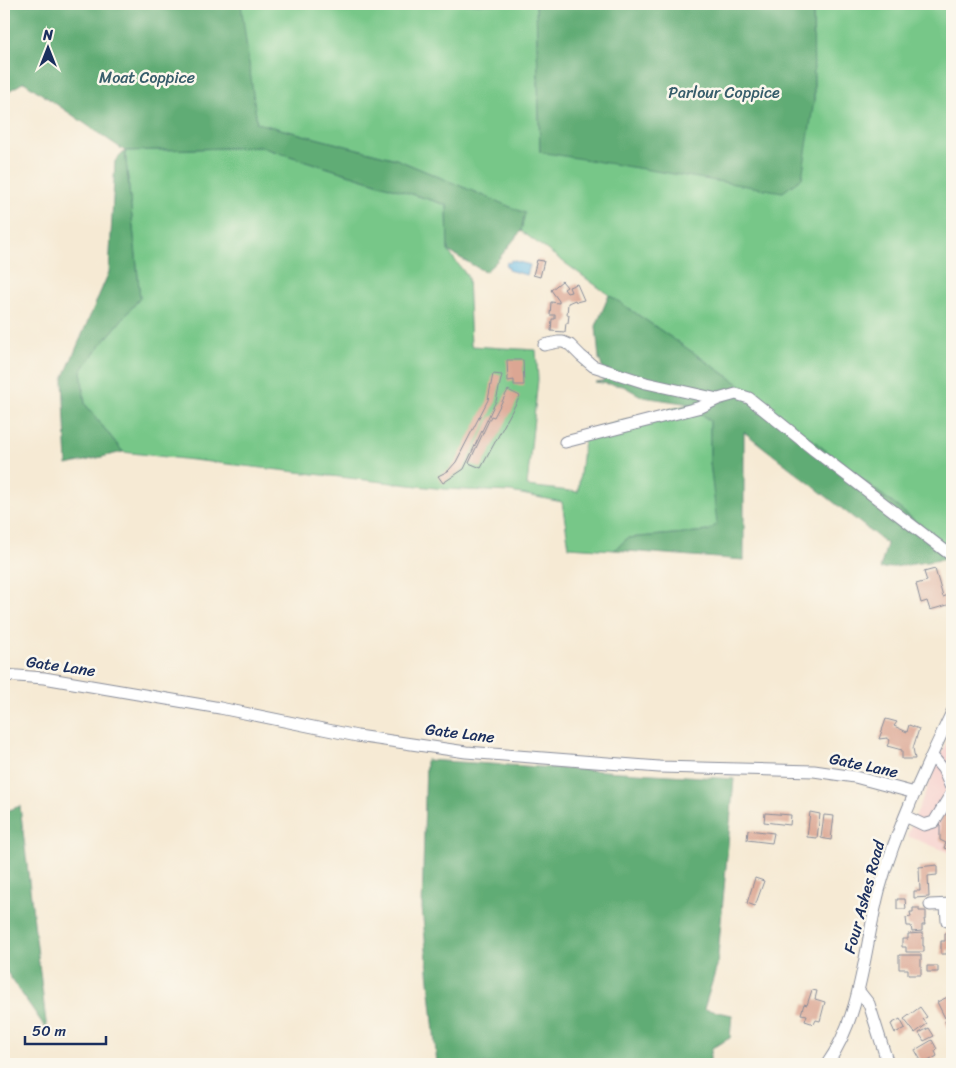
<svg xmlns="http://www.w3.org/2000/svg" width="956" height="1068" font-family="Sriracha,sans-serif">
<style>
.built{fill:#f7d0cd}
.green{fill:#77c788;stroke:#497b73}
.forest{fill:#61ac74;stroke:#3e6e69}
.water{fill:#69bce5;stroke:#4276a2}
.building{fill:#dba693}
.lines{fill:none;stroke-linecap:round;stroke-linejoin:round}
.minor-casing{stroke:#888c99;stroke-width:13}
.minor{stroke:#fff;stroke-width:11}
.labels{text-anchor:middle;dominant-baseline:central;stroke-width:5;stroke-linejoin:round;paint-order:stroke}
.park-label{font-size:16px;fill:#375d6b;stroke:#fbf7ec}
.street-label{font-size:16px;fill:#1b2f5e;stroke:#fbf7ec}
</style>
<rect width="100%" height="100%" fill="#fbf7ec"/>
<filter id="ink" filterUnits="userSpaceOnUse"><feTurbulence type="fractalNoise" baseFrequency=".02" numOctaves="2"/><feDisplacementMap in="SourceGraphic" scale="10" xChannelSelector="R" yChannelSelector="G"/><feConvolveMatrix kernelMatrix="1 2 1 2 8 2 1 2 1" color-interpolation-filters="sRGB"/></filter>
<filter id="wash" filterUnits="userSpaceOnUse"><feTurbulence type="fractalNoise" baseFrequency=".0096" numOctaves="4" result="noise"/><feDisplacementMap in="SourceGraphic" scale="20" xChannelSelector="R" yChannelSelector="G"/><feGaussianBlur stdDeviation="1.12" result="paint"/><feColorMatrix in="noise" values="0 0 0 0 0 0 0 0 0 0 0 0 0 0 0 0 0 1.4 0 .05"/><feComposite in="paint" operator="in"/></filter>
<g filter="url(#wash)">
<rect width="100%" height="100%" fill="#f6ead4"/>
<path class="built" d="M948 739 951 742 952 747V857L948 852 907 836Z"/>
<path class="green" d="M239 4H536L540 152 814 100 813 4H952V550L758 397 609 295 521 231 524 213 396 159 257 123Z
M261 147 447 205 448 251 468 277 471 346 536 350 538 379 527 486 578 492 585 431 690 404 710 421V462L718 524 708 531 628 538 614 550 569 547 562 502 511 492 444 489 123 452 85 404 81 371 95 352 140 298 136 256 125 151Z"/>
<path class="forest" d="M4 4H241L257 123 396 159 525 213 521 231 496 262 485 272 448 251 447 205 261 147 125 151 136 256 140 298 95 352 81 371 85 404 123 452 67 465 63 379 109 272 115 161 125 151 24 82 4 94Z
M536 4H813L814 100 802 178 783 192 540 152Z
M609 295 758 397 952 550 947 559 880 569 887 544 744 432V560L614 550 628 538 708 531 717 524 710 462V421L690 404 643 397 623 386 595 382 603 381 605 373 599 359 596 326Z
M426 760 734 779 717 966 704 1009 732 1015 730 1038 712 1048 709 1064H437L422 908Z
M20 806 47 1030 4 968V812Z"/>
<path class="water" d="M511 260 530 265 527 275 508 270 509 267 506 266 507 262 510 263Z"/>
<g id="blocks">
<path class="building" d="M537 260 544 261 540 277 533 275Z
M562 281 567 287 564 289 567 293 571 292 569 287 577 284 584 300 576 302 575 300 568 303 567 315H569L568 323H566L565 332 551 331 552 319H555V315H550L551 302 559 303V301L551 290Z
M507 360H523L524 385H514V380L508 381Z
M493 374 502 375 496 401 464 469 443 483 438 476 448 471 456 462 488 400Z
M508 390 520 396 481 468 469 463 491 416 494 417Z
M935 569 943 597 948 595 951 604 930 610 927 601 921 603 916 584 927 581 924 572Z
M886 719 897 722 894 726 907 732 909 725 919 729 913 748 915 759H902V750L887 746 890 740 887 738 879 739Z
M949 807 952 808V851L944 848 946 843 940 840V824L942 816Z
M810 812 820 814 817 838 807 837Z
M765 813 791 815 790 825 764 822Z
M824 815 834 816 831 840 821 838Z
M748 830 774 833 772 843 747 840Z
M937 865V875L928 876 929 897 914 898V891H920L919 867Z
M755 878 764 881 755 906 747 903Z
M897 899H905L906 909H897Z
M913 908H919V911H926V919H924L925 925H922V931L912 932 911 926H907L906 918 911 917 910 912H913Z
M923 933V946H924V952H906V947H902V939H908V934Z
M945 933H952V950H947V954H941V941H945Z
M899 955H921V975H908V969H899Z
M927 966H938V972H927Z
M812 990 817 991 815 999 825 1002 820 1021 816 1020 814 1024 805 1021 807 1015 801 1014 804 1004 807 1005Z
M952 995V1015L945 1018 937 1002Z
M920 1007 927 1017 923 1019 927 1024 915 1033 904 1019Z
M952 1018V1029L949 1030 945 1021Z
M900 1019 905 1028 895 1033 891 1024Z
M929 1028 934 1036 924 1041 919 1033Z
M932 1040 937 1049 935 1051 937 1056 923 1064 915 1050Z"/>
</g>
</g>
<g filter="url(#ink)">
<use href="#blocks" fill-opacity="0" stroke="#888c99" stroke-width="1"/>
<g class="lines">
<defs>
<path id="minor" d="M544 345 558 342H563L570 345 581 356 593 366 646 383 718 399
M565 442 701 407 718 399 736 394 749 398 815 451 952 556
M4 675 44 678 220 708 357 736 466 752 659 767 814 771 855 777 915 793
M932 756 943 769 952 790
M905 816 924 825 934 822 952 792
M930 905 952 904
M946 905 947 921
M858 990 869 1004 888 1064
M827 1064C863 1013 864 946 880 887 897 827 925 769 952 712"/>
</defs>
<use href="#minor" class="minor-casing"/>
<use href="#minor" class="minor"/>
</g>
</g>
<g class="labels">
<g class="park-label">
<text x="147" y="77">Moat Coppice</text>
<text x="724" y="92">Parlour Coppice</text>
</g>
<g class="street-label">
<text transform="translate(61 666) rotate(8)">Gate Lane</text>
<text transform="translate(460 733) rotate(7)">Gate Lane</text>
<text transform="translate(864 765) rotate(12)">Gate Lane</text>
<text transform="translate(864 897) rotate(-75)">Four Ashes Road</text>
</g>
</g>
<rect width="956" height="1068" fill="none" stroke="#fbf7ec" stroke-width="20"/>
<g transform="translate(48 48)" stroke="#fbf7ec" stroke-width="4" paint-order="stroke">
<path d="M0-4L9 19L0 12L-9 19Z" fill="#1b2f5e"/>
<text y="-8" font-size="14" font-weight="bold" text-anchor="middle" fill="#1b2f5e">N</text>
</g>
<path d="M25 1036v8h81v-8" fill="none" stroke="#1b2f5e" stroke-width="2.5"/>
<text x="32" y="1036" font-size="15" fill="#1b2f5e" stroke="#fbf7ec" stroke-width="4" paint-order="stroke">50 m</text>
</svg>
